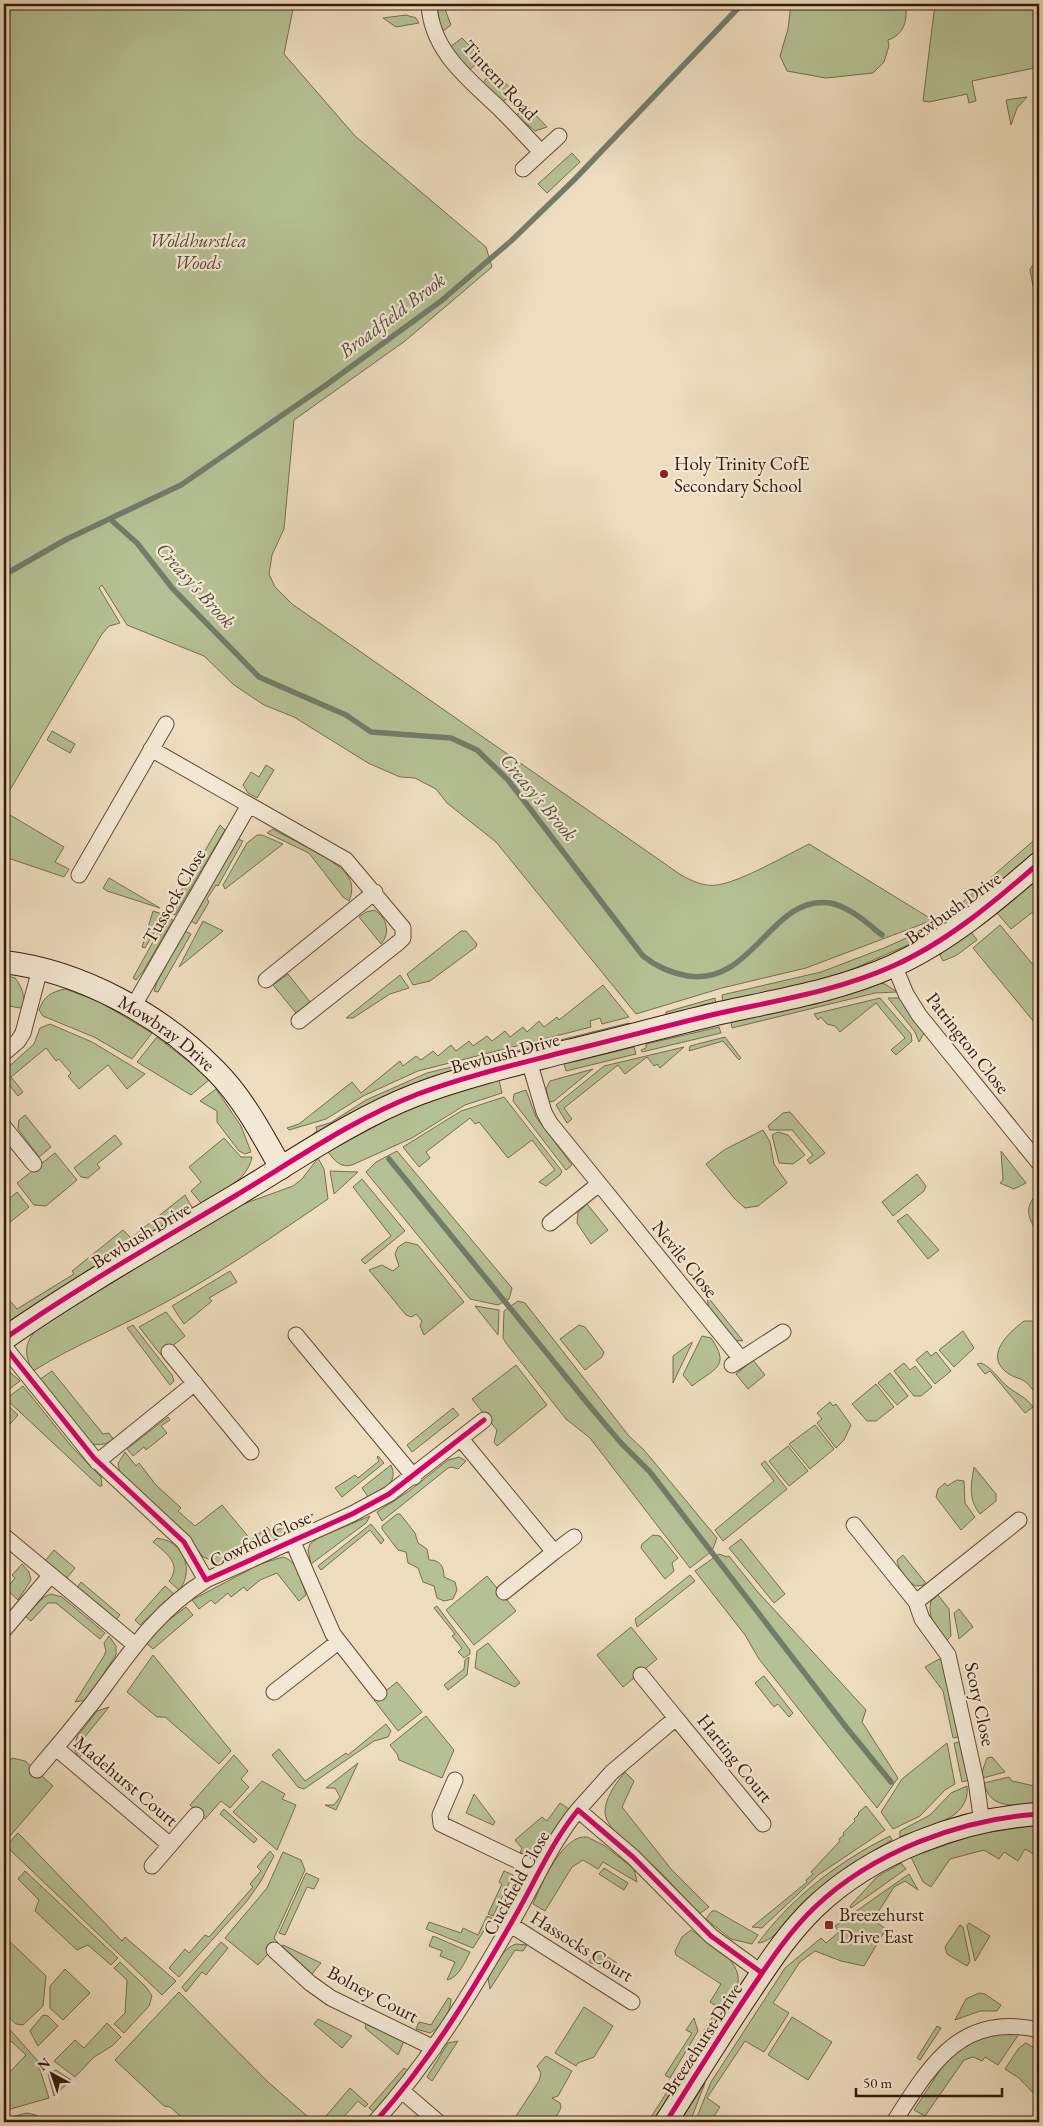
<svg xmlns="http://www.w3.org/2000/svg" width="1043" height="2126" font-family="'EB Garamond',serif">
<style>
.green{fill:#b5c194;stroke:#766e4e}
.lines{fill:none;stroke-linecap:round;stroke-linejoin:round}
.stream{stroke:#727c6b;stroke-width:5.5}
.street-casing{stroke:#644b36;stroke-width:17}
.secondary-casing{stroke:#361b09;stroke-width:24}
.street{stroke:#f3e8d5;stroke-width:15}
.secondary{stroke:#f3e8d5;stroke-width:22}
.cycleway-casing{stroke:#f3e8d5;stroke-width:8}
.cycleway{stroke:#d6006c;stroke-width:5}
.poi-dot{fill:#8f2418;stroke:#f3e8d5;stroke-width:2}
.labels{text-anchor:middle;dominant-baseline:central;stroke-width:4.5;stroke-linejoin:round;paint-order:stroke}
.street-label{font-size:19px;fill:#361b09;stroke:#f3e8d5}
.park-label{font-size:19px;font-style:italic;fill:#5c4d33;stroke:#f3e8d5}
.poi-label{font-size:19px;fill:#361b09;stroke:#f3e8d5;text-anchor:start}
.water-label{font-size:20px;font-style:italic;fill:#544b3a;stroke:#f3e8d5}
</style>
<rect width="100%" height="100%" fill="#eddcbe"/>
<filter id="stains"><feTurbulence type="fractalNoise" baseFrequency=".004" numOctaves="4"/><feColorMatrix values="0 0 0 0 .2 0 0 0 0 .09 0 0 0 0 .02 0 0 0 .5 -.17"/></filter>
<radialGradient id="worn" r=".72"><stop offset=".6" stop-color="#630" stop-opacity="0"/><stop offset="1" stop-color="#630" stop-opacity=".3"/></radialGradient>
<path class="green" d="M4 4H294L284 54 355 136 486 247 492 267 405 341 294 420 284 529 272 555 269 574 275 587 292 604 681 875C692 881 704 887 717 885 740 882 787 855 809 844L933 920 806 968 722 988 636 1014 496 842 447 803 436 789 415 778 400 777 368 763 294 717 264 705 234 685 204 656 127 625 102 585 99 588 120 623 109 626 102 634 4 800Z
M436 4H443L451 25 442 32Z
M791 4H906C907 21 905 34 888 40L889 46 884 62 873 73 826 78 787 71 780 56 788 29Z
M935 4H1039V67L972 81 976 101 969 103 967 94 929 102 923 101Z
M406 15 416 18 419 23 396 27 383 18Z
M462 38 483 59 468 71 450 47Z
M493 70 515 93 502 102 482 84Z
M1027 97 1017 108 1011 125 1006 100Z
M527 106 547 127 535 131 516 115Z
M572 153 580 162 547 193 538 184Z
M1039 265V317L1030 270 1032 266Z
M52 731 75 744 70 753 47 740Z
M266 765 274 770 257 798 248 793 243 785 251 772 259 777Z
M5 812 64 847 55 862 69 869 64 877 5 857Z
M220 825 225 830 175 915 169 912Z
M273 829C291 840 336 859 347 875 353 883 353 892 349 901L343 897 309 853 267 833Z
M257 835H262L283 844 225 889 223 885 247 843Z
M1039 836V848L994 886 937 928 936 925Z
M238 839 243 841 218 886 216 885 207 899 209 902 196 924 191 921Z
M1039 877V907L1011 929 997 913Z
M109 878 160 908 107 891 103 888Z
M374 910C387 917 391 933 381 944L359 917 366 912Z
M153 911 162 914 163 917 145 948 142 947Z
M166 918 173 920 144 970 136 980 133 978Z
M203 921 223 931 179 967Z
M1000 925 1039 972V1028L973 948Z
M969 929 977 940 957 955 943 961 940 955 942 953 941 948Z
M185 931 191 934 158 992 154 991 157 982Z
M461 931H466L477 944 476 947 430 981 413 985 407 974Z
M920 932 924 938 839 975 723 1004 722 995 821 972 884 948Z
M288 974 310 1002 296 1013 273 985Z
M4 975 15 978C22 987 25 995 23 1006L20 1008 4 1005Z
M400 975 409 988 390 994 353 1018H346Z
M877 983 885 984 897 992 875 993 732 1028 731 1021Z
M603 985 629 1017 602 1024 600 1018 590 1021 591 1027 418 1071 363 1096 326 1119 289 1130 287 1128 299 1124 352 1082 361 1093 400 1061 403 1066 416 1056 421 1060 433 1051 438 1056 451 1045 456 1051 469 1041 473 1046 487 1036 492 1041 505 1031 510 1037 523 1027 527 1032 539 1021 544 1027 557 1017 559 1020Z
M65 989 98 1001 152 1033 132 1059 94 1037 43 1016 39 1010C44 996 51 992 65 989Z
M715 998 716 1006 666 1017V1012Z
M880 998 911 1034 912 1041 896 1055 891 1050 905 1038 876 1003 840 1032 835 1026 827 1024 821 1017 818 1020 814 1014Z
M888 998H901L922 1029 924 1033 919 1042 915 1032Z
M629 1023 630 1027 428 1078 399 1090 315 1137 313 1134 317 1131 316 1127 330 1123 366 1100 427 1073Z
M50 1024 92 1042 145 1074 127 1089 108 1065 79 1089 68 1076 71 1073 59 1059 56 1061 46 1048 11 1077 23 1092 18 1096 4 1078V1071L34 1044 40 1028Z
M719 1027 721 1033 642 1052 641 1050 646 1048V1044Z
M157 1037 198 1069 209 1080 191 1095 137 1062Z
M725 1037 741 1058 739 1060 723 1041 689 1051 690 1046Z
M634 1047 636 1054 566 1071 564 1064Z
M684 1047 660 1068 657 1064 654 1066 647 1057 625 1074 618 1065 564 1108 572 1119 567 1123 556 1105 604 1066Z
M593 1069 554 1101 549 1102 546 1089 550 1081Z
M499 1080 502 1093 465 1105 412 1138 352 1165C340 1168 335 1161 328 1152L407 1109 433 1098Z
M216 1089 241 1126 251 1152 245 1154 239 1151 217 1122V1111L200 1101Z
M526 1090 536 1117 572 1165 566 1170 513 1101 514 1094Z
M504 1097 562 1171 560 1175 546 1186 539 1182 555 1170 532 1140 508 1158 479 1122 475 1124 470 1118 426 1152 430 1158 419 1167 403 1147 461 1111Z
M790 1112 825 1153 810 1164 807 1160 813 1155 792 1130H770L768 1126 783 1113Z
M25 1115 51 1147 39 1157 18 1129 19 1120Z
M763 1130 770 1142 774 1164 787 1183 758 1206 745 1208 734 1198 706 1164 724 1150Z
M778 1132 788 1135 805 1155 793 1164 779 1163 772 1135Z
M115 1135 122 1144 97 1164 100 1168 88 1178 81 1177 74 1168Z
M224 1138 241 1157H252C247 1182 221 1191 201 1203L191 1191 201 1182 189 1167Z
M397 1151 512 1288 509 1299 498 1305 470 1299 366 1172 376 1162Z
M1001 1151 1026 1183 1014 1189 1000 1183 1003 1180Z
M55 1153 77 1180 46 1206 34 1205 17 1183Z
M318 1158 324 1169 328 1199C275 1235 224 1271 168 1301 123 1326 76 1344 33 1371 24 1355 24 1344 36 1330L235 1207 293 1186 302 1179Z
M330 1171 358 1172 334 1194Z
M917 1174 926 1186 924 1191 893 1216 882 1202Z
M362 1179 405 1231 365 1264 361 1260 391 1236 353 1187Z
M17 1192 29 1207 4 1227V1203Z
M185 1195 193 1209 4 1324V1305L9 1300 17 1309 74 1274 72 1271 123 1230 131 1238Z
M1036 1195 1039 1199V1223L1034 1227C1027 1215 1026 1206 1036 1195Z
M587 1204 608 1230 591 1244 577 1223 578 1212Z
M907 1214 939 1250 928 1259 897 1221Z
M406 1242 418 1245 464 1302 424 1335 420 1326 422 1321 416 1314 412 1317 406 1315 369 1270 382 1265 393 1271 399 1266 395 1254 398 1247Z
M230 1271 237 1282 209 1298 212 1301 184 1324 172 1306Z
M707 1296 743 1341 733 1340 709 1312Z
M518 1301 525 1303 629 1436 644 1450 717 1538 712 1551 690 1568 590 1438 566 1419 506 1343 503 1338 504 1311Z
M475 1306 499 1310 498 1335Z
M166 1312 185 1336 161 1355 139 1327Z
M1024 1321H1031L1039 1324V1398C1035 1393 1031 1387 1027 1383 1021 1378 1015 1378 1009 1374 983 1357 1007 1334 1024 1321Z
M133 1325 172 1375 174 1381 170 1385 127 1328Z
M579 1325 585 1327 604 1352 602 1357 585 1370 560 1339Z
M963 1331 974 1348 954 1367 939 1350Z
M702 1336 711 1338C731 1367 715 1368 692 1386L683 1375Z
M692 1342V1343L673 1383V1356Z
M927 1351 931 1356 936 1352 951 1371 935 1384 916 1360Z
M753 1360 765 1375 748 1389 736 1374Z
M904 1363 910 1370 915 1366 932 1387 921 1396H914L894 1371Z
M981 1363C993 1368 998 1379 1008 1387 1017 1394 1026 1397 1033 1407L1025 1413 990 1371 985 1374 977 1364Z
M516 1365 547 1405 497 1446 494 1442 497 1430 472 1399Z
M4 1370 11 1373 20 1381 4 1393Z
M52 1371 103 1434 109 1433 113 1439C107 1445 100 1445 92 1444L39 1380Z
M890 1373 908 1396 897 1405 878 1383Z
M876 1384 894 1407 876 1421H867L852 1404Z
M23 1386 72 1447 101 1477 102 1486H99L6 1399Z
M4 1402 18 1415 4 1431Z
M830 1402 833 1406 836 1404 851 1425 844 1440 836 1448 817 1423 822 1419 817 1413Z
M453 1408 459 1415 412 1452 407 1445Z
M168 1417 170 1420 161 1426 167 1433 146 1450 144 1447 133 1456 127 1449Z
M815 1425 834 1449 810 1469 789 1444Z
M788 1446 808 1471 789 1486 769 1461Z
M125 1452 136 1466 139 1463 156 1485 181 1508 178 1511 195 1526 222 1505 251 1540 267 1527 272 1532 313 1514 305 1526 230 1562 218 1563 203 1557 178 1526 120 1473 118 1464Z
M378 1456 384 1463 342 1497 335 1488 355 1475 358 1478 379 1461 377 1457Z
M459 1457 466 1461 458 1469 452 1467 448 1468 382 1521 377 1512 409 1491 448 1460Z
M765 1461 787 1489 723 1541 715 1530 774 1481 761 1464Z
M391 1465C399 1484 383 1489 369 1498L362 1488Z
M974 1467 996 1494V1501L980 1514C968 1499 971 1485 974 1467Z
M957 1480 964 1481 965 1503 975 1517 961 1530 936 1497 938 1489 945 1483 947 1486Z
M397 1514H400L415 1533 418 1543 427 1549 429 1560C440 1560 444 1566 444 1577L455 1582 457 1590 453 1599 444 1601 437 1598 434 1586 423 1582 418 1568 408 1563 406 1552 398 1550 382 1529V1526Z
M370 1516 366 1523 311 1564 308 1550 310 1544 318 1538Z
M371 1524 384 1540 381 1544 370 1530 321 1570 318 1566Z
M653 1535 660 1536 678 1558 672 1563 674 1571 665 1579 641 1548 642 1544Z
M157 1538C161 1539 168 1540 172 1543 188 1554 191 1576 179 1590L169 1581C183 1564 165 1552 153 1542Z
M741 1539 785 1594 774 1603 729 1548Z
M54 1550 75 1568 66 1579 45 1561Z
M719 1554 727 1557 729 1556 757 1591 866 1710 862 1722 898 1778 877 1808 759 1659 745 1635 695 1571Z
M903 1555 925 1582V1585L916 1586C908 1583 898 1569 897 1560Z
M283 1557C298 1561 302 1582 306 1595L299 1601 277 1573 260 1580 247 1591 244 1587 231 1597 228 1593 215 1604 211 1600 199 1609 192 1600 260 1564Z
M22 1564 29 1572 31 1580 18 1600 6 1589 15 1578 12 1575Z
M690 1575 695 1581 637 1627 635 1619Z
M487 1576 516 1611 474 1645 446 1610Z
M81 1582 120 1615 115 1621 77 1588Z
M165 1586 174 1594 140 1625 135 1620Z
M51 1594 62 1597 105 1633 100 1639 56 1603H48L31 1621 25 1616 44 1597Z
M938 1595 949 1609 951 1636 946 1641C936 1628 927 1618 931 1601Z
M437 1606 470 1650V1654L464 1658 458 1652 462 1648 452 1636 455 1634 434 1608Z
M186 1607 193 1615 153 1649 146 1643 166 1622Z
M959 1609 973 1627 959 1639 954 1613Z
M631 1627 657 1659 623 1687 597 1655Z
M109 1636 116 1646V1655L86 1700 75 1702 104 1656 106 1651 104 1643Z
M488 1643 520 1683 515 1687 475 1668 477 1651Z
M153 1655 231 1751 219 1764 165 1717H157L127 1692Z
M469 1657 467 1675 448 1690 444 1685 464 1669 465 1660Z
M939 1659 944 1663 960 1737 953 1738 943 1691 925 1667Z
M764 1676 793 1713 789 1717 778 1704 774 1707 755 1683Z
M397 1682 422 1712 398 1731 374 1700Z
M109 1707 84 1738 85 1751 79 1758 74 1749 77 1737 97 1711Z
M426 1716 454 1750 442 1778 399 1760 397 1754 390 1745Z
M386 1724 391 1731 388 1737 374 1741 304 1789 298 1787 272 1755 279 1749 305 1781 346 1753 348 1755Z
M961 1742 969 1780 962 1782 954 1743Z
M947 1743 955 1784 945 1790 920 1816 893 1829 881 1812 902 1779Z
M234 1755 248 1771 241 1779 249 1787 230 1808 221 1801 205 1819 190 1805Z
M992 1757 1005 1772 983 1778 982 1772 987 1758Z
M12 1758 25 1761 53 1786 4 1843V1768Z
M358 1763 336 1810 325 1805H334L340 1797 335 1788H326Z
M625 1772 634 1781 622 1807 671 1869 709 1907 699 1914C687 1901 675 1887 662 1874 649 1860 606 1832 605 1813 604 1799 617 1782 625 1772Z
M1009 1777 1012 1781 1039 1787V1804C1017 1805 990 1811 984 1783Z
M262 1781 285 1794 282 1799 296 1805 277 1850 233 1812Z
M967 1786C971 1821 925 1826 900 1837V1831L930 1815 951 1793Z
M474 1794 495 1822 493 1825 466 1813Z
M560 1803 569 1809 543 1848 535 1855 520 1853 522 1848 515 1840 542 1817 547 1821Z
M866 1806 885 1830 818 1875 762 1928 752 1927 807 1882 806 1880 813 1874 811 1872 840 1841 839 1839 844 1835 843 1833 855 1821 854 1819 859 1814 858 1813Z
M224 1809 257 1839 254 1843 220 1814Z
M1039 1825V1857L1025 1849 1018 1861 1004 1852 999 1859 984 1850 950 1859 931 1887 923 1882 911 1857 977 1834Z
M18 1833 122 1941 125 1937 176 1981 162 1995 8 1848V1844Z
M890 1836 892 1840C856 1860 821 1885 793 1914 783 1924 773 1942 758 1943 792 1897 839 1861 890 1836Z
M587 1837 605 1846 634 1869 637 1882 603 1862 598 1869 583 1860 572 1867 545 1911 533 1904C541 1884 563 1834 587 1837Z
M270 1851 274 1856 261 1881 247 1901 179 1977 169 1968 185 1949 189 1953 205 1935 209 1937 253 1887 250 1884 261 1871 257 1867Z
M283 1852 301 1860 305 1870 274 1938 278 1943 258 1965 225 1938 267 1888Z
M901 1863 906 1869 851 1908 850 1906 877 1877Z
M604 1868 628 1883 624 1890 599 1874Z
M25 1871 118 1958 111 1965 88 1945 77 1950 35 1911 39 1900 18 1879Z
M504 1871 513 1875 493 1916 488 1914 502 1884 499 1882Z
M306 1873 319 1879 314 1889 307 1887 285 1935 279 1933Z
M909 1874 918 1890 905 1881 894 1887 873 1920 886 1929 864 1966 841 1961 815 1951 800 1962 773 2003 789 2013 764 2052 745 2041 707 2098 720 2107 710 2122H695L711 2082 785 1968 821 1938 826 1943 839 1932 835 1926Z
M712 1911H716L758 1935 752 1944 731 1939 706 1919Z
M487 1916 492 1918 473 1948 426 1929 429 1922 461 1933 463 1928 478 1935Z
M969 1923 990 1936 975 1961 967 1926Z
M960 1925 963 1927 970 1961 967 1966 947 1954 945 1947Z
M691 1930C709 1943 748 1962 736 1990 732 1997 727 2004 723 2010L710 2002 721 1984 676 1955 675 1951 682 1937Z
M4 1936 46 1976 43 2006 23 2025 16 2024 4 2013Z
M433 1936 470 1952C465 1961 459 1978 447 1980L455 1962 440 1956 442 1951 429 1946Z
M221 1942 228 1948 206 1975 202 1972 186 1992 182 1987Z
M516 1944 527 1945 523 1951 515 1950 490 1989 488 1978C495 1967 502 1948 516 1944Z
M283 1945 321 1963 312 1974 282 1946Z
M596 1950 617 1963 604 1968 589 1962Z
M120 1962 146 1987 152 1996 149 2006 124 2033 114 2024 125 2013 127 1980 114 1968Z
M65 1969 90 1993 63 2020 50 2008V1986Z
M179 1992 268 2082 314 2122H187L170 2107 164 2106 115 2060Z
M979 1993 985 1994 1001 2005 997 2011H980L955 2020 966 1999Z
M448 1998 451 1999C451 2012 441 2027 430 2033L416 2029 419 2022 431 2025Z
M584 2007 613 2026 594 2057 578 2063 576 2066 555 2053Z
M715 2013 720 2016 692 2060 687 2057Z
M43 2015 48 2016 58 2026 38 2046 30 2031Z
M792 2017 832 2042 808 2080 768 2055Z
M694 2018 698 2031 670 2078 665 2075 692 2033 686 2030Z
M318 2019 352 2036 342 2048 314 2024Z
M4 2023 37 2060 49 2098 7 2110 6 2076 26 2055 11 2041 4 2047Z
M107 2023 121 2037 112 2046 94 2057 75 2077 54 2061 75 2040 84 2048Z
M366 2024 404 2041 398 2055 365 2028Z
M937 2026 941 2028 920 2060 917 2058Z
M999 2034H1019L998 2065 985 2057 982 2061 973 2057 964 2060 925 2116 914 2110 946 2061 971 2041Z
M458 2041 432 2081 427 2077 448 2043Z
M1026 2043 1039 2051V2099L1019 2078 1005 2069 1019 2048Z
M546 2056 572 2071 558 2096 552 2098 560 2103 561 2108 553 2122H512L539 2081 541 2073 537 2066Z
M404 2068 408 2071 374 2112 369 2108Z
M682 2068 685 2070 652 2122H648Z
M56 2070 71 2080 54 2096 48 2074Z
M705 2083 690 2122H680Z
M350 2088 368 2104 365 2107 358 2101 339 2122H321Z
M27 2113 36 2115 45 2122H4L7 2118Z"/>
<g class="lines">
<path class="stream" d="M110 519 137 543 173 589 259 677 346 715 371 732 451 738 477 750 508 780 643 956C657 967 670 973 688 976 753 986 772 894 830 903 850 907 867 923 882 935
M4 575 65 540 181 485 326 385 441 301 511 241 575 179 742 4
M389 1159 593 1410 621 1443 650 1472 846 1727 891 1782"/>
<defs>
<path id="street" d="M429 4C431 50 467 78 498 107 513 122 527 137 541 152
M523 169 559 136
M151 749 346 860 403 928V938L399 942 299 1021
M79 875 166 724
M894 965 906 994 919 1015 1039 1163
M266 980 375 892
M133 1007 249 805
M4 1053 18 1041 23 1033 40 969
M529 1061 544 1112 550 1123 741 1359
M4 1127 34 1164
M550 1223 599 1184
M296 1335 414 1477
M4 1346 94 1458 184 1542 206 1580 352 1514 389 1494 484 1420
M169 1352 251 1452
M732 1365 783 1332
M461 1439 554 1552 504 1592
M97 1462 195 1383
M854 1525 916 1602 922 1619 948 1655 976 1781 982 1823
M4 1536 134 1644
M292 1540 333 1634 379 1693
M554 1552 574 1537
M916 1602 1019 1520
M4 1630 50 1576
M641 1675 676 1718
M274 1692 338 1642
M56 1748 170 1845
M37 1770C56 1748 75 1725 93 1702 129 1654 154 1613 206 1580
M455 1780 440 1815 441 1824 539 1871
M578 1810 612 1772 676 1718 763 1824
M152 1866 196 1815
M511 1925 632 2002
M274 1950 310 1983 331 1998 434 2048
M402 2091 438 2122
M375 2122C430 2061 473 1990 514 1918 535 1882 551 1843 578 1810L633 1857 711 1936 762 1973
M894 2122C931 2064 961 2012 1039 2030"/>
<g id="secondary">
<path id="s1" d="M4 962C81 971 161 1015 215 1070 243 1098 262 1134 281 1168"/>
<path d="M4 1339C78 1287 158 1242 235 1196 295 1160 353 1119 418 1094 466 1076 518 1064 568 1051 618 1039 669 1025 720 1013 779 1000 837 991 893 966 947 942 994 902 1039 863"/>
<path d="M666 2122C694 2078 721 2034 750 1991 770 1961 789 1932 815 1907 873 1852 960 1819 1039 1814"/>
</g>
</defs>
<use href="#street" class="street-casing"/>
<use href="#secondary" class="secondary-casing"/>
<use href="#street" class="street"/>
<use href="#secondary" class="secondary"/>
<defs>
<path id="cycleway" d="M4 1339C78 1287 158 1242 235 1196 295 1160 353 1119 418 1094 466 1076 518 1064 568 1051 618 1039 669 1025 720 1013 779 1000 837 991 893 966 947 942 994 902 1039 863
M4 1346 94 1458 184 1542 206 1580 352 1514 389 1494 484 1420
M375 2122C430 2061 473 1990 514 1918 535 1882 551 1843 578 1810L633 1857 711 1936 762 1973
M666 2122C694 2078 721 2034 750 1991 770 1961 789 1932 815 1907 873 1852 960 1819 1039 1814"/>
</defs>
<use href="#cycleway" class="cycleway-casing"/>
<use href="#cycleway" class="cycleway"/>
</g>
<g class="poi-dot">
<circle cx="664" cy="474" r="5"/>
<rect x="824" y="1920" width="10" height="10" rx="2.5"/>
</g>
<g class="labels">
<g class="street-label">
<text transform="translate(500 80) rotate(47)">Tintern Road</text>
<text transform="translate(174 896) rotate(-60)">Tussock Close</text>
<text transform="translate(953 908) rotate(-35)">Bewbush Drive</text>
<text stroke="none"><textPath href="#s1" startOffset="180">Mowbray Drive</textPath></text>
<text transform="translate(968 1043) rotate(52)">Patrington Close</text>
<text transform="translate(505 1053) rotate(-15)">Bewbush Drive</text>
<text transform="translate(141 1235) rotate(-31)">Bewbush Drive</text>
<text transform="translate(685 1259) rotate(51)">Nevile Close</text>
<text transform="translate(260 1539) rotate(-25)">Cowfold Close</text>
<text transform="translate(980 1704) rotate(78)">Scory Close</text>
<text transform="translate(735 1758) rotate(51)">Harting Court</text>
<text transform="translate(126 1781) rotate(40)">Madehurst Court</text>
<text transform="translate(516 1883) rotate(-61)">Cuckfield Close</text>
<text transform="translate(582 1946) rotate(32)">Hassocks Court</text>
<text transform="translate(373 1994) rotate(28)">Bolney Court</text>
<text transform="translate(702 2039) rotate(-57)">Breezehurst Drive</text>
</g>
<g class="park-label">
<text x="198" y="240">Woldhurstlea<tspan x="198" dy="22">Woods</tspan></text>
</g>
<g class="poi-label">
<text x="674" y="463">Holy Trinity CofE<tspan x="674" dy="22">Secondary School</tspan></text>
<text x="839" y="1914">Breezehurst<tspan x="839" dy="22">Drive East</tspan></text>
</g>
<g class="water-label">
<text transform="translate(392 315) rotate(-37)">Broadfield Brook</text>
<text transform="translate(196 585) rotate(48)">Creasy's Brook</text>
<text transform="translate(539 797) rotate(50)">Creasy's Brook</text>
</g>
</g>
<rect width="1043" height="2126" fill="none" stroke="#eddcbe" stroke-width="20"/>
<rect x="5" y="5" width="1033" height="2116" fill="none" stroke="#361b09" stroke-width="2.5"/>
<rect x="10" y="10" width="1023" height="2106" fill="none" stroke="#361b09"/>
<g transform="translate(52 2074) rotate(320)" stroke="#f3e8d5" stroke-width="4" paint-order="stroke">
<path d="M0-4L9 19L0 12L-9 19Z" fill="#361b09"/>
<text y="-8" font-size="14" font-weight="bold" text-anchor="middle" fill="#361b09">N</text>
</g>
<path d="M856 2088v8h146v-8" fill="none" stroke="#361b09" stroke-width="2.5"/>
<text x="863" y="2088" font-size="15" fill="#361b09" stroke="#f3e8d5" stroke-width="4" paint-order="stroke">50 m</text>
<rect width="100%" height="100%" filter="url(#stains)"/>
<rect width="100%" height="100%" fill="url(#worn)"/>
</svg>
